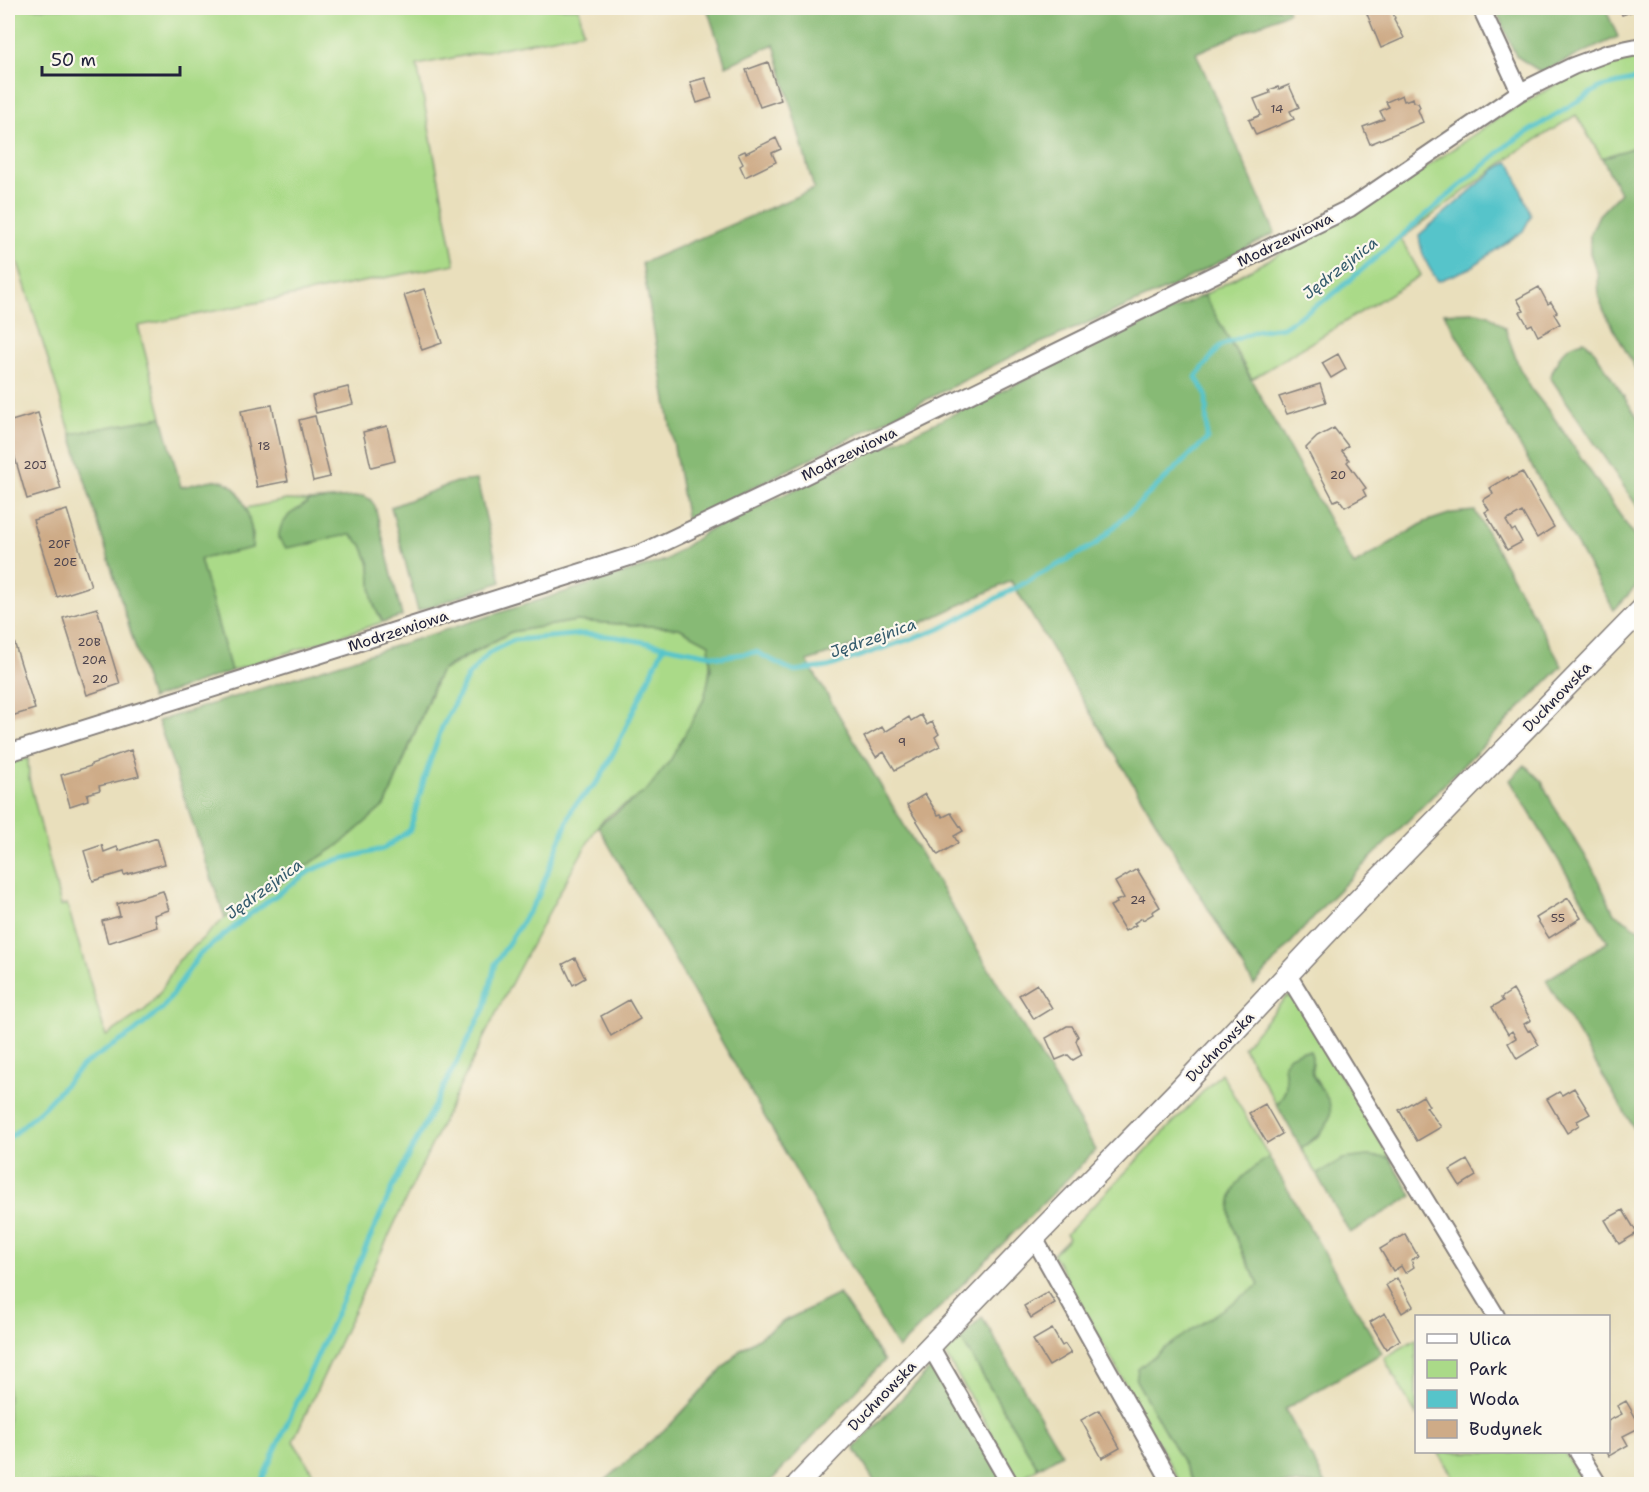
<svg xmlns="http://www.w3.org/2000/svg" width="1649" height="1492" font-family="'Shantell Sans',sans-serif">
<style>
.green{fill:#aada88;stroke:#667e62;stroke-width:1.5}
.forest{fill:#87ba74;stroke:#546e58;stroke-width:1.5}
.water{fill:#56c4ca;stroke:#3c7382;stroke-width:1.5}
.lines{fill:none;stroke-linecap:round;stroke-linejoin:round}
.stream{stroke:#56c4ca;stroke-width:5}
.building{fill:#ceab87}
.minor-casing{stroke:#86807c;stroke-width:20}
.tertiary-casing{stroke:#86807c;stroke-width:24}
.minor{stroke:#fff;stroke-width:16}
.tertiary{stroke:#fff;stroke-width:21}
.labels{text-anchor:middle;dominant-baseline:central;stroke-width:4.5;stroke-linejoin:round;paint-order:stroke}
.number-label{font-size:12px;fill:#4d444e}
.street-label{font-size:15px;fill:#22223b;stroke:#fbf7ec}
.water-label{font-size:16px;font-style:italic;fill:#345b6d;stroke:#fbf7ec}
</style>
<rect width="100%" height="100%" fill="#fbf7ec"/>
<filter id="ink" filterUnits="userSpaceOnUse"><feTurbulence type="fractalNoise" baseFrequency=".0167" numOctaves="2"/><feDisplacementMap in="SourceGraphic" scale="12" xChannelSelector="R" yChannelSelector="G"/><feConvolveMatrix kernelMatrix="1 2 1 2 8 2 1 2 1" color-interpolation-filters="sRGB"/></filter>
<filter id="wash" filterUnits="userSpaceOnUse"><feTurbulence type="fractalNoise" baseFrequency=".008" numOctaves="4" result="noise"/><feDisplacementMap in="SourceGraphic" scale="24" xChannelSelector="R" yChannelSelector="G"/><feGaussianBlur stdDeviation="1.35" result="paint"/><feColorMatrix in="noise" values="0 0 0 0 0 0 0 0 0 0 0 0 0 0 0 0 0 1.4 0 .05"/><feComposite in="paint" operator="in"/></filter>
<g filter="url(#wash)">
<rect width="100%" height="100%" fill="#e9dfbc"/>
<path class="green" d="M11 8H579L583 32 417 65 455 264 138 326 162 417 71 434 8 230V26L13 15Z
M1641 56V145L1602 158 1576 115 1518 151 1401 239 1421 275 1252 379 1204 295 1378 200 1497 119 1560 82 1615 60Z
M286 500 310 501 289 515 306 546 329 537 351 535 362 545 370 565 372 598 376 610 383 622 231 671 200 559 252 548 253 535 246 508Z
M576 621 679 628 710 644C711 663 710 680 704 698 697 720 663 776 646 791 631 803 604 814 595 830 481 1026 390 1236 293 1441L320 1484H8V764L28 758 29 779 61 906 67 904 106 1036 146 1009 161 991 177 962 225 918 339 845 386 804 440 672 511 632Z
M1287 996 1295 999 1390 1158C1355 1157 1347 1156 1317 1175L1301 1148 1320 1135 1328 1100 1311 1072 1313 1063 1285 1074C1288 1088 1285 1093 1277 1105L1243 1047Z
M1221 1073 1269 1157 1241 1179 1242 1252 1259 1285 1217 1314 1136 1380 1195 1484H1181L1053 1254 1069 1238 1066 1234Z
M961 1339 1038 1468 1019 1480 945 1354Z
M1416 1339V1415L1384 1358Z
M1438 1452H1564L1584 1484H1457Z"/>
<path class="forest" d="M707 8H865L867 10 870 8H1028L1030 11 1037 8H1287L1289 12 1196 53 1275 233 1171 287 1020 352 687 521 642 263 814 189 774 44 726 66Z
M1495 8H1605L1618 37 1541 72 1516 56Z
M1641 145H1642L1641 379 1604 311 1599 298 1598 275 1590 253V235L1599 215 1620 193 1602 158Z
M1204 295 1354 565 1425 522 1452 513 1475 511 1562 666 1325 904 1254 985 1011 581 915 626 807 661 1096 1150 898 1349 598 826 647 790 671 759 704 699 711 669 709 644 679 628 576 621 511 632 455 662 440 672 434 684 386 804 339 845 225 918 158 721 666 560 707 531Z
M1477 312 1489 315 1505 328 1519 367 1532 390 1552 415 1641 546V581L1614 610 1444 313Z
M1584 341 1593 349 1641 423V512L1550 377C1559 358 1561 346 1584 341Z
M162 417 181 487C191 485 203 481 214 480 243 479 254 525 252 548L200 559 231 671 151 699 71 434Z
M477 480 501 582 418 611 391 507 456 482Z
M363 496 370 499 375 506 402 616 383 622 376 610 372 598 370 565 362 545 351 535C329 537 308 545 286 548L278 538 281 526 289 515 310 501Z
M1525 765 1542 782 1553 805 1590 863 1614 913 1641 931V1140L1546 980 1608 942 1510 780Z
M1301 1051H1310C1315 1059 1310 1065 1312 1074 1315 1082 1323 1090 1327 1098 1339 1121 1318 1137 1301 1148L1277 1105C1290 1085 1286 1086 1284 1064L1288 1057Z
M1367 1156 1390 1158 1412 1196 1350 1233 1317 1175 1343 1159Z
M1269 1157 1382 1353 1285 1409 1326 1484H1195L1136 1380 1138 1369 1163 1349 1259 1285C1245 1254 1212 1210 1243 1177 1251 1169 1260 1163 1269 1157Z
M839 1294 884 1361 768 1484H601L671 1424 741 1349 784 1321Z
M982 1317 1062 1454 1038 1468 961 1339Z
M935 1364 1005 1484H876L854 1448Z"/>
<path class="water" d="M1508 162 1512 166 1531 216 1523 231 1470 268 1438 281C1427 266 1421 254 1419 235L1496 169Z"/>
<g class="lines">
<path class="stream" d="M8 1139 43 1108 83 1065 134 1032 163 1008 199 955 250 914 310 871 337 860 383 849 410 830 426 773 442 727 468 676 490 652 514 640 584 634 617 637 722 657 756 652 793 671 828 667 940 629 1096 544 1207 439 1206 395 1196 377 1220 346 1256 331 1283 327 1331 296 1510 143 1601 87 1642 78
M260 1484 395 1182 485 1007 495 964 538 897 573 807 599 780 618 744 664 646"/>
</g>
<g id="blocks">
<path class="building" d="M1383 8H1391L1395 18 1394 19 1404 38 1381 48 1367 14Z
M1619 8H1630L1631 12 1622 15Z
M768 62 781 100 760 107 746 70Z
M705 78 712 98 697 103 690 82Z
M1289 85 1299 107 1290 111 1294 119 1256 135 1249 120 1261 115 1254 99 1270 93 1269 90 1278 87 1279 89Z
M1402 95 1404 101 1413 98 1414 102 1418 103 1420 107 1418 110 1423 122 1370 144 1363 127 1384 119 1380 111 1389 107 1386 102Z
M776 138 781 149 772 153 776 162 745 177 740 166 743 164 738 154 745 151 746 153Z
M1539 287 1548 304 1551 302 1557 312 1554 314 1560 324 1538 336 1532 324 1528 326 1520 312 1524 311 1517 299Z
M424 289 442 343 422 350 404 295Z
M1338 354 1346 369 1331 378 1322 363Z
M1320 384 1326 402 1287 414 1279 397Z
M348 387 353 404 316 413 312 396Z
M272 405 288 481 257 487 241 411Z
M38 413 61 489 27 499 8 434V422Z
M315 416 330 477 313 481 299 420Z
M387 426 395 461 371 467 363 432Z
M1334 428 1348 446 1342 451 1349 460 1347 462 1366 488 1363 490 1366 496 1345 507 1339 499 1334 501 1306 448 1317 437Z
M1522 472 1554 527 1537 538 1522 512 1506 521 1512 531 1515 529 1522 542 1507 550 1485 512 1489 510 1483 500 1493 494 1490 488 1508 477 1509 479Z
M67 510 91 586 57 597 33 520Z
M97 608 120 684 87 695 63 618Z
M11 632 35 709 8 717V633Z
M921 715 927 725 932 722 939 734 935 737 940 746 895 770 884 752 876 757 864 737 882 727 885 732 909 717 911 721Z
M131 750 139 776 99 786 100 790 87 794 88 800 70 806 61 775 91 766V764Z
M925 794 938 815 941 814 943 817 951 813 963 831 954 836 958 843 938 855 907 805Z
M157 838 165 864 124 875 123 872 93 881 84 851 102 845 104 852 117 847 119 851Z
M1137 869 1160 907 1152 912 1153 914 1143 920 1142 918 1134 923 1136 925 1125 931 1110 906 1117 903 1116 901 1124 898 1115 882Z
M163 891 169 910 154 915 157 927 108 943 102 921 120 916 117 904Z
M1568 898 1581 918 1549 938 1536 918Z
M575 958 585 978 573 985 563 964Z
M1037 984 1052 1008 1034 1019 1019 995Z
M1513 990 1531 1020 1524 1024 1528 1031 1530 1030 1539 1045 1517 1059 1508 1043 1516 1038 1512 1031 1508 1034 1492 1007 1503 1001 1501 998Z
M629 1000 640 1019 611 1036 601 1016Z
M1067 1026H1072L1078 1036 1076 1041 1082 1055 1073 1060 1068 1055 1056 1060 1046 1038Z
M1574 1088 1590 1114 1577 1121 1579 1125 1567 1133 1547 1099 1559 1092 1562 1095Z
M1423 1096 1429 1106 1426 1107 1441 1127 1417 1141 1399 1110Z
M1265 1104 1282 1134 1267 1143 1249 1113Z
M1467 1160 1476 1176 1460 1186 1450 1170Z
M1623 1210 1637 1233 1619 1244 1605 1220Z
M1405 1234 1418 1256 1411 1260 1414 1267 1405 1273 1401 1266 1393 1271 1380 1249Z
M1397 1278 1413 1306 1402 1313 1386 1285Z
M1048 1292 1055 1303 1031 1318 1024 1306Z
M1385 1313 1400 1340 1386 1349 1370 1322Z
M1052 1329 1062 1346 1065 1344 1071 1353 1049 1366 1033 1340Z
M1626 1401 1641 1427 1623 1436 1628 1445 1609 1456 1607 1452H1608V1421L1622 1414 1617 1406Z
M1099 1410 1120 1448 1102 1458 1081 1420Z"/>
</g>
</g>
<g filter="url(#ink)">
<use href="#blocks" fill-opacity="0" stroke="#86807c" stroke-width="1.5"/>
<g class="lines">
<defs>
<path id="minor" d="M1481 8 1520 92
M8 753 642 553 804 476 1350 208 1520 92 1573 66 1608 53 1642 46
M1288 975 1496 1316
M1034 1238 1172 1484
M930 1346 1010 1484
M1578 1452 1598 1484"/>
<path id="tertiary" d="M798 1484 1034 1238 1178 1091 1339 920 1642 609"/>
</defs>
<use href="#minor" class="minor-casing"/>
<use href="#tertiary" class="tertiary-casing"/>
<use href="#minor" class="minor"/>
<use href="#tertiary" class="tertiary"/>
</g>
</g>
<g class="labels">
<g class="number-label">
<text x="1277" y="109">14</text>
<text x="264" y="446">18</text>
<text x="35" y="465">20J</text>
<text x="1338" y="475">20</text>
<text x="59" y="544">20F</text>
<text x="65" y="562">20E</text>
<text x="89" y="642">20B</text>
<text x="94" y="660">20A</text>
<text x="100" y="679">20</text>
<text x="902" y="742">9</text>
<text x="1138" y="900">24</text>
<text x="1558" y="918">55</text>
</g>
<g class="street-label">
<text transform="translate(1285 240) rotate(-26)">Modrzewiowa</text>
<text transform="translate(849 454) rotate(-26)">Modrzewiowa</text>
<text transform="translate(398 631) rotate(-18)">Modrzewiowa</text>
<text transform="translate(1557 697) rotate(-46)">Duchnowska</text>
<text transform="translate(1220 1047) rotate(-46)">Duchnowska</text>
<text transform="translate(882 1396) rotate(-46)">Duchnowska</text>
</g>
<g class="water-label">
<text transform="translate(1340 268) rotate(-38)">Jędrzejnica</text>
<text transform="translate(873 638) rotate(-19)">Jędrzejnica</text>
<text transform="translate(264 889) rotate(-36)">Jędrzejnica</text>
</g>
</g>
<rect width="1649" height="1492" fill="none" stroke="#fbf7ec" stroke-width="30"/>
<rect x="1415" y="1315" width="195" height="138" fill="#fbf7ec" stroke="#a4a2a5" stroke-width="1.5"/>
<rect x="1427" y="1334" width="30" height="9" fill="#ffffff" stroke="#a4a2a5" stroke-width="1.5"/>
<text x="1469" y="1345" font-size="18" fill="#22223b">Ulica</text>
<rect x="1427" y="1360" width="30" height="18" fill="#aada88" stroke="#a4a2a5" stroke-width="1.5"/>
<text x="1469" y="1375" font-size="18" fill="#22223b">Park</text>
<rect x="1427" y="1390" width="30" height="18" fill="#56c4ca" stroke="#a4a2a5" stroke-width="1.5"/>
<text x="1469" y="1405" font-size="18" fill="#22223b">Woda</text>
<rect x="1427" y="1420" width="30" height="18" fill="#ceab87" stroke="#a4a2a5" stroke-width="1.5"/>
<text x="1469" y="1435" font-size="18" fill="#22223b">Budynek</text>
<path d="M42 66v9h138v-9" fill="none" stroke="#22223b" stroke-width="3"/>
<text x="51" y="66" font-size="18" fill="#22223b" stroke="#fbf7ec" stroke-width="4.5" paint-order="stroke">50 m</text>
</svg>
